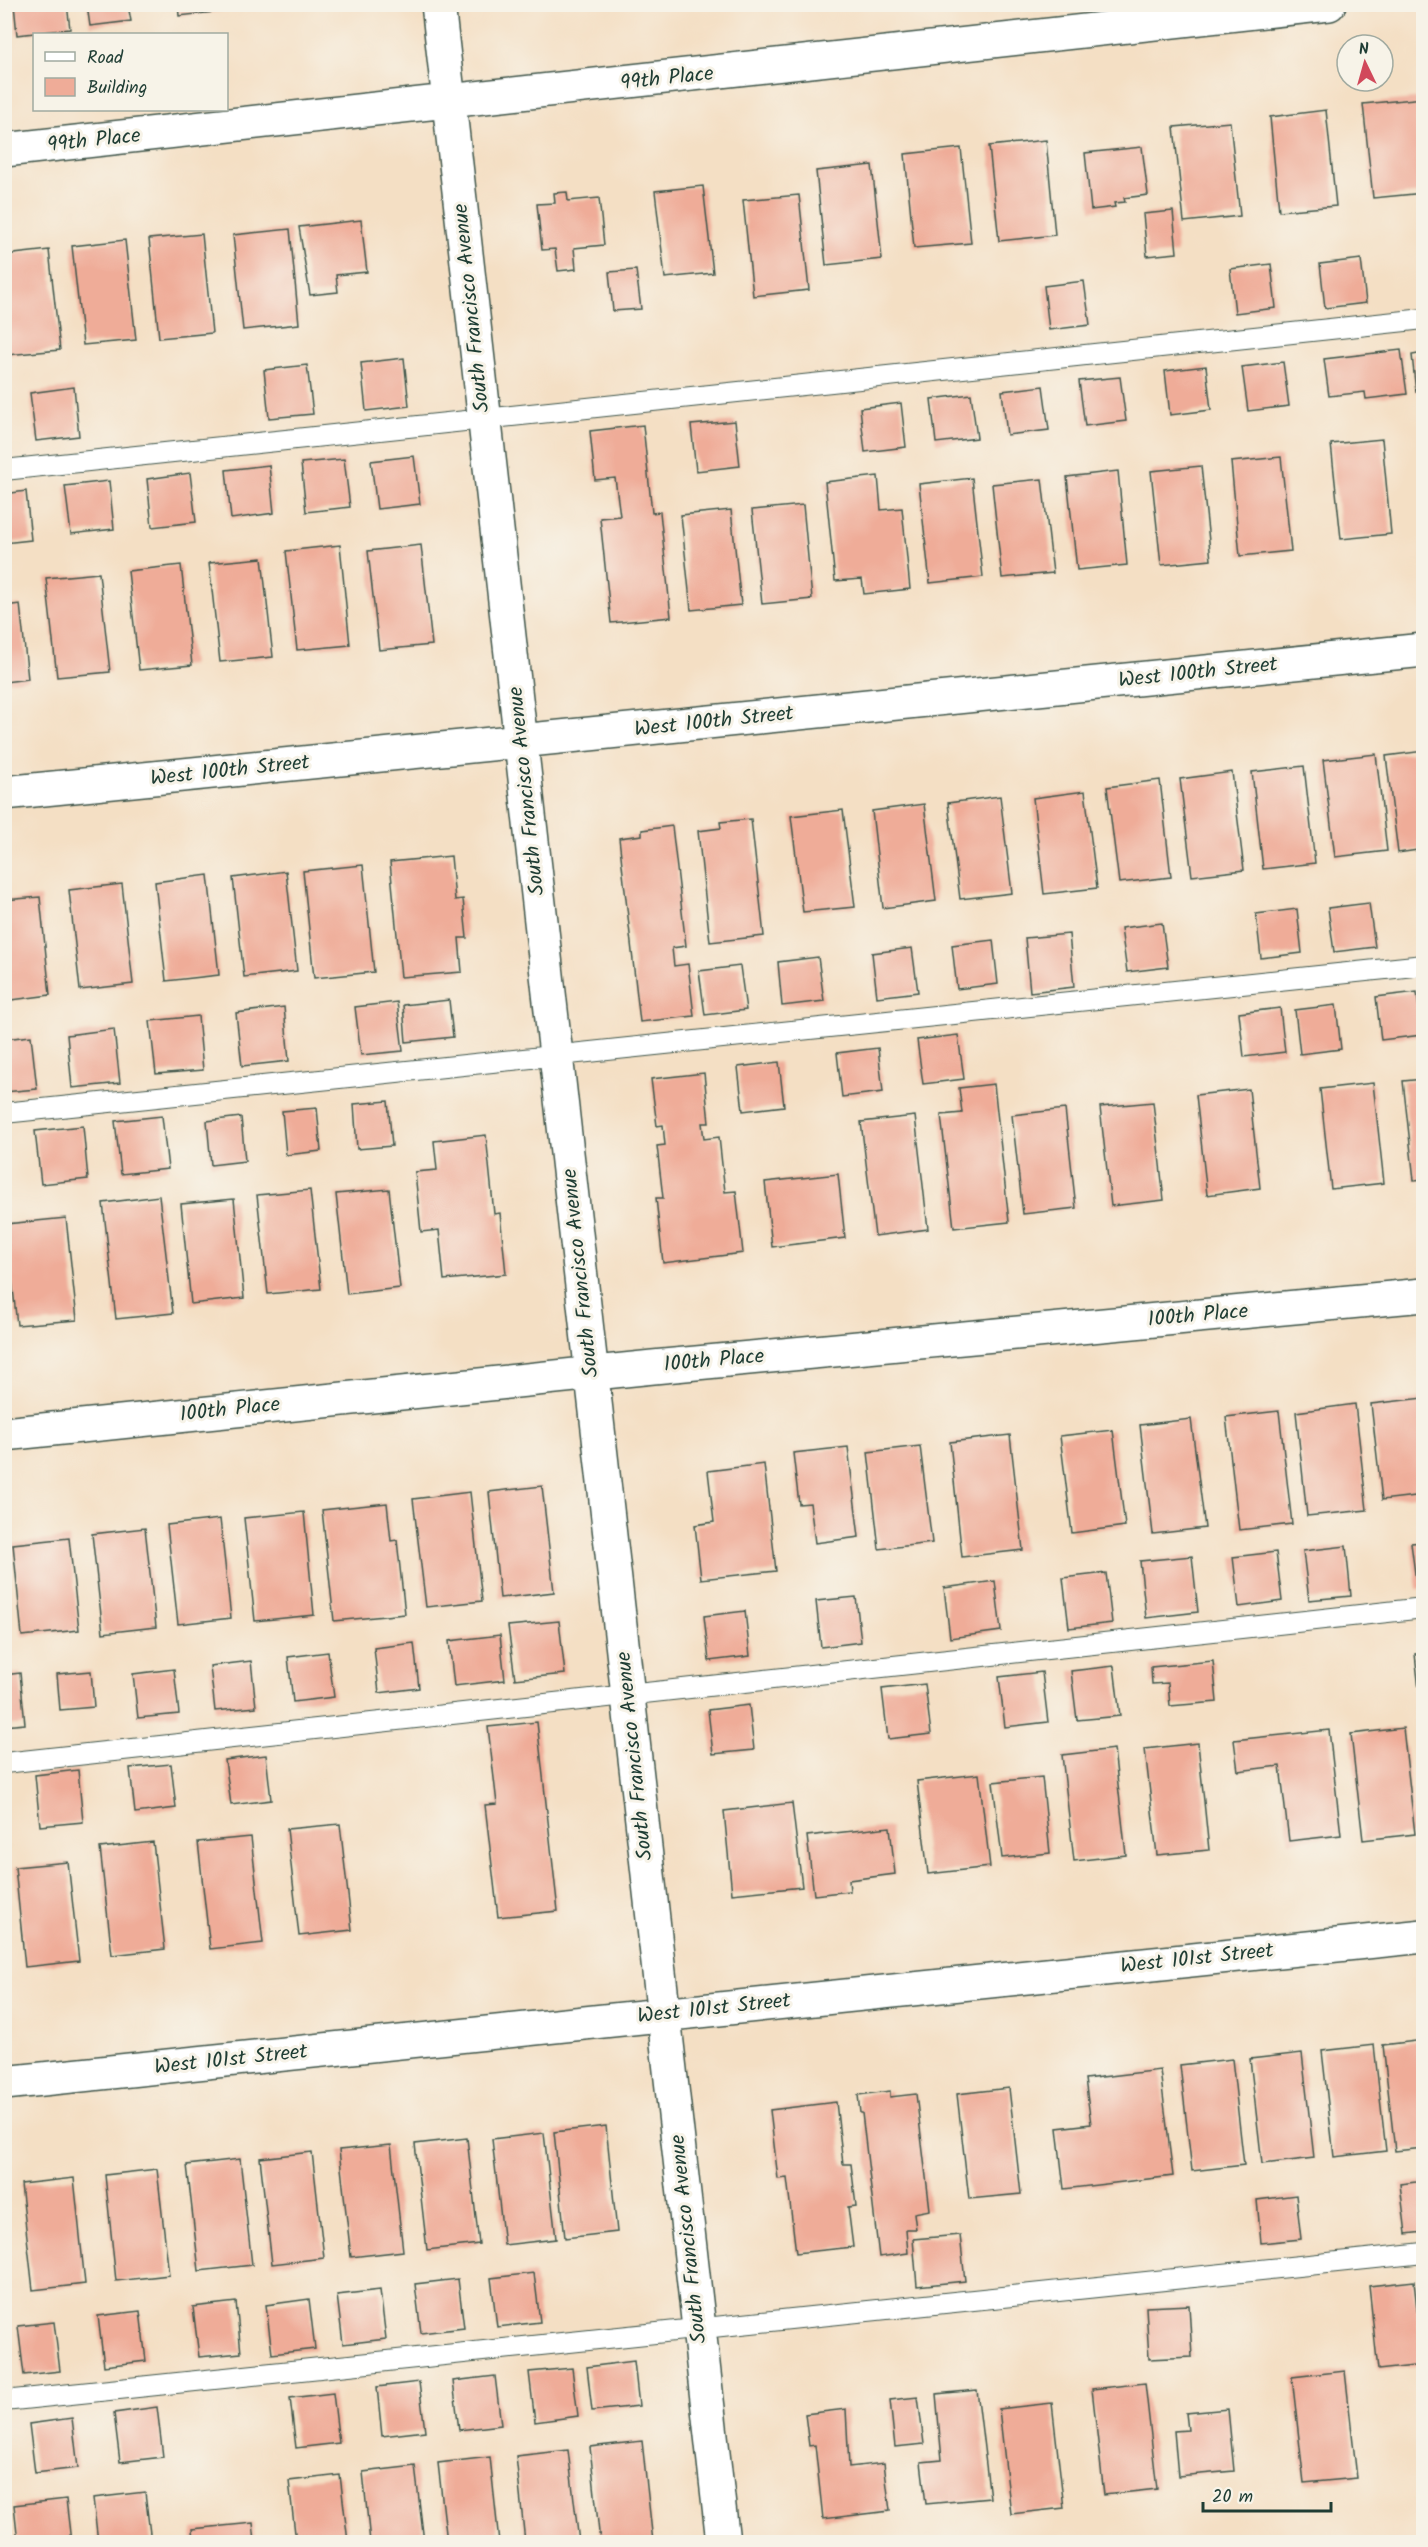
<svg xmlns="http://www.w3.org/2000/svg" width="1428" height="2547" font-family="Kalam,sans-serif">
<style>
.building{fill:#efac98}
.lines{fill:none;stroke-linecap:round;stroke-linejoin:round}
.lane-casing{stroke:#3f554a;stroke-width:22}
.street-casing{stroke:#3f554a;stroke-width:36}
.lane{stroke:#fff;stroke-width:20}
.street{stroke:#fff;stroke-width:33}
.labels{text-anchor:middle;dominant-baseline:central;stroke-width:6;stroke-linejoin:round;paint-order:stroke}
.street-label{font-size:21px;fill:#1f3d34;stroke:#f7f3e8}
</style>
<rect width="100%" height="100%" fill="#f7f3e8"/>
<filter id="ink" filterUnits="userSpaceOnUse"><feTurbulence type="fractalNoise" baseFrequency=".0167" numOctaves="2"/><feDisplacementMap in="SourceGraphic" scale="12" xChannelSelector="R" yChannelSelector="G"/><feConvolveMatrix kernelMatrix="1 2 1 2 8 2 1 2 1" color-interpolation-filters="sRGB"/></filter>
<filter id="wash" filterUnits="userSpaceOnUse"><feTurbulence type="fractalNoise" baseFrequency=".008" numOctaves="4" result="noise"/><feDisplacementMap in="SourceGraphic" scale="24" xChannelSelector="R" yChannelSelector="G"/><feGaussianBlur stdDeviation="1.35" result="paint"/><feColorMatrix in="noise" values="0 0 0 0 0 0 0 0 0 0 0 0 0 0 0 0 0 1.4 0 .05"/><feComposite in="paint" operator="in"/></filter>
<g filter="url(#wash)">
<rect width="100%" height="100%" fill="#f4dfc4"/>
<g id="blocks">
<path class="building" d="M14 4H67L70 29 17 35Z
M178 4H231L232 10 179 16Z
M87 5H128L131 21 90 26Z
M1424 98V160L1420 161 1424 193 1373 198 1363 104Z
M1326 110 1336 206 1279 211 1270 117Z
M1230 122 1240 216 1184 222 1174 127Z
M1046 140 1055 235 999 241 989 146Z
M1142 147 1148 195 1124 198 1125 202 1114 203 1115 207 1091 210 1085 153Z
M961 148 971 243 914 248 905 154Z
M872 165 882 259 826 265 816 171Z
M703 186 713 273 665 278 655 191Z
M567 192 568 201 599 198 604 245 574 248 576 269 558 271 555 249 542 250 537 204 555 203 554 193Z
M799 195 809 290 753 296 743 200Z
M1173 211 1177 253 1147 256 1143 214Z
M361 220 367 272 336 275 338 292 310 295 299 227Z
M290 229 299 324 243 330 233 235Z
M202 234 212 333 159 338 149 239Z
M125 240 136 340 83 345 72 246Z
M49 250 60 350 7 355 5 255Z
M1361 259 1366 303 1325 308 1320 264Z
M1271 264 1276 308 1235 313 1230 269Z
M636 270 641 309 613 311 609 272Z
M1084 281 1090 325 1049 330 1044 286Z
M1401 350 1407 394 1366 399 1365 392 1329 396 1324 359Z
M1424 353V390L1416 392 1412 355Z
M404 358 409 406 366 411 361 363Z
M1283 362 1289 406 1248 411 1242 367Z
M307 365 313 414 269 418 264 370Z
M1206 366 1211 410 1170 415 1165 371Z
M1120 377 1126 421 1085 426 1079 381Z
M1043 386 1049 430 1007 435 1002 391Z
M74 387 79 436 36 441 30 393Z
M971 394 977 438 936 443 931 399Z
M901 403 906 447 865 452 860 408Z
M735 421 740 466 696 471 691 425Z
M643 425 652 513 660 512 671 617 611 623 600 518 620 516 615 478 595 480 590 431Z
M1382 439 1391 534 1341 539 1331 444Z
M414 456 420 504 377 509 371 461Z
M1281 457 1291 551 1240 556 1231 462Z
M344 459 350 507 306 512 301 463Z
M269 465 274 513 231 519 226 470Z
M1201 466 1211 560 1161 565 1151 471Z
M1118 471 1127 565 1077 570 1067 477Z
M190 473 196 522 152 527 147 479Z
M878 476 881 510 902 508 910 589 864 594 862 579 835 581 825 482Z
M972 478 983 577 930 583 919 484Z
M1042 479 1053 573 1002 578 992 484Z
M109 481 114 529 71 534 65 486Z
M26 491 31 540 4 543V494Z
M803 505 812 599 762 604 752 510Z
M731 510 741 605 691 610 681 515Z
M340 545 350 645 297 650 286 551Z
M421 545 432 645 379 650 368 551Z
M262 558 273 657 220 662 209 563Z
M181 565 192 665 139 670 128 571Z
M99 573 110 672 57 677 46 578Z
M20 604 28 679 5 682V606Z
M1424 751V849L1398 853 1386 756Z
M1376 754 1387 851 1335 857 1323 760Z
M1304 766 1315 863 1263 869 1252 772Z
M1232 772 1244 870 1192 876 1180 779Z
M1160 780 1171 877 1119 883 1107 787Z
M1085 791 1097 888 1044 894 1033 798Z
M1000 796 1012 893 960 899 948 803Z
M924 804 936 901 883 908 872 811Z
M843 810 855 907 803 912 791 816Z
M751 819 764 936 710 942 698 831 721 828 720 822Z
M672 826 686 946 672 948 674 966 688 964 694 1016 640 1022 619 838 642 835V830Z
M451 856 455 900 463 899 467 938H459L462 972 401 977 390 862Z
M363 865 374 972 314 978 303 871Z
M286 871 297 971 244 977 233 878Z
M208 875 219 975 166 981 155 882Z
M122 884 133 984 80 990 69 890Z
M40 897 50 995 4 1001V900Z
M1369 903 1375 947 1334 952 1328 908Z
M1297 909 1302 953 1261 958 1256 914Z
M1162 923 1168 967 1127 972 1121 928Z
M1069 934 1074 987 1030 992 1025 938Z
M993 940 998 984 957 989 952 945Z
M912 948 918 992 877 997 872 953Z
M818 957 824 1001 782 1006 778 962Z
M740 966 746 1010 705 1015 699 971Z
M1417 992 1422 1035 1381 1040 1376 997Z
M449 1000 453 1037 406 1042 403 1005Z
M397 1002 403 1051 361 1055 355 1007Z
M1336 1005 1341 1049 1300 1054 1295 1010Z
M284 1007 289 1061 242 1066 236 1013Z
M1280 1008 1285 1052 1244 1057 1239 1013Z
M198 1016 203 1070 156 1074 150 1021Z
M114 1029 120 1083 72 1088 67 1035Z
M958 1035 964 1079 923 1084 917 1040Z
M31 1036 37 1089 4 1092V1039Z
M878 1048 883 1092 842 1097 837 1053Z
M779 1062 784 1106 743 1111 738 1067Z
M704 1073 709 1123H702L704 1139 719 1137 725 1192 736 1191 743 1253 663 1263 656 1198H663L657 1146 665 1145 663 1125 657 1126 651 1079Z
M1424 1079V1179L1414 1180 1403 1081Z
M1373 1083 1384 1183 1331 1189 1320 1089Z
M994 1084 1009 1222 954 1228 941 1115 962 1113 959 1088Z
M1249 1089 1260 1188 1207 1195 1196 1095Z
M388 1101 392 1146 357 1149 354 1104Z
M1153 1102 1164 1200 1111 1206 1100 1107Z
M317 1108 321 1151 286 1155 282 1111Z
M1065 1109 1076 1208 1023 1214 1012 1115Z
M162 1116 168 1169 121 1174 115 1121Z
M915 1116 928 1229 875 1236 861 1122Z
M241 1117 245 1161 211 1165 207 1121Z
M83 1126 88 1179 41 1184 35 1131Z
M486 1135 494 1214 500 1213 506 1274 444 1280 439 1230 421 1232 415 1172 437 1170 434 1141Z
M838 1174 845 1238 772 1247 765 1182Z
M389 1189 400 1288 347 1294 336 1194Z
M310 1190 321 1289 268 1294 257 1195Z
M159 1196 173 1313 116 1319 103 1203Z
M234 1199 244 1298 191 1304 181 1204Z
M66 1218 77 1320 17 1325 6 1224Z
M1423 1398 1424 1495 1382 1500 1371 1404Z
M1355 1404 1367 1510 1307 1516 1296 1412Z
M1279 1411 1292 1524 1239 1530 1226 1417Z
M1191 1419 1205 1528 1153 1534 1140 1425Z
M1113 1430 1125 1526 1072 1533 1060 1436Z
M1010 1435 1023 1550 962 1557 950 1442Z
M920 1446 932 1543 879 1549 868 1452Z
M848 1447 859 1537 815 1543 810 1503 799 1504 793 1453Z
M764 1464 776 1571 701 1579 695 1525 714 1522 708 1471Z
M542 1486 554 1592 500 1598 489 1492Z
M470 1492 482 1601 426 1607 413 1499Z
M387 1503 391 1541 397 1540 405 1614 334 1621 322 1510Z
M304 1512 314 1615 255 1621 244 1518Z
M220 1519 231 1618 178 1624 167 1525Z
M145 1528 156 1627 103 1633 92 1534Z
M69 1538 79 1630 22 1636 13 1544Z
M1424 1542V1588L1417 1589 1411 1543Z
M1346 1546 1351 1596 1309 1600 1303 1551Z
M1276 1552 1282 1601 1239 1607 1233 1557Z
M1192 1556 1198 1612 1146 1618 1140 1561Z
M1106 1573 1112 1623 1069 1628 1063 1578Z
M995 1581 1001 1631 950 1638 944 1588Z
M856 1597 861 1642 821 1647 816 1601Z
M745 1611 750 1656 709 1661 704 1616Z
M559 1621 565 1674 515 1679 508 1626Z
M500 1635 505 1680 454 1686 449 1641Z
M414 1643 419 1688 379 1693 374 1648Z
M328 1652 334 1697 293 1702 288 1657Z
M1424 1653V1698H1420L1415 1654Z
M251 1661 256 1707 215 1711 210 1666Z
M1213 1661 1217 1702 1170 1706 1168 1683 1152 1684 1151 1667Z
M1114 1666 1120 1716 1077 1720 1071 1671Z
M174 1669 179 1714 138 1718 133 1674Z
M91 1671 94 1707 60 1710 57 1674Z
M1042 1672 1048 1722 1005 1727 999 1677Z
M20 1673 25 1724 4 1726V1675Z
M925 1684 931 1734 888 1739 882 1689Z
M749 1705 754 1750 713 1754 708 1710Z
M537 1722 558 1911 498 1917 485 1805 497 1804 488 1727Z
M1403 1728 1415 1834 1363 1840 1351 1734Z
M1329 1730 1341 1835 1289 1841 1280 1766 1238 1771 1234 1740Z
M1198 1743 1209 1850 1157 1855 1145 1749Z
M1114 1749 1126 1855 1074 1861 1062 1755Z
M266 1755 271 1800 231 1805 225 1760Z
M171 1764 176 1808 135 1813 130 1768Z
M78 1770 83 1822 40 1826 35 1775Z
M979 1774 990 1867 928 1874 917 1781Z
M1042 1777 1050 1853 1002 1858 993 1782Z
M792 1803 802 1887 732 1894 724 1811Z
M340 1824 352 1930 299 1936 287 1829Z
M890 1827 895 1874 849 1880 850 1891 814 1895 807 1836Z
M251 1837 263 1943 210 1949 198 1842Z
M153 1842 165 1949 112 1955 100 1848Z
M68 1862 79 1961 25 1967 15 1867Z
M1424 2040V2148L1395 2151 1383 2045Z
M1374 2045 1386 2151 1334 2157 1322 2051Z
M1302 2053 1314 2158 1262 2164 1250 2059Z
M1232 2059 1244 2165 1192 2171 1180 2065Z
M1160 2070 1173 2176 1064 2189 1057 2128 1091 2124 1085 2079Z
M1009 2088 1021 2194 969 2199 957 2094Z
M890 2091V2097L916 2094 930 2210 914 2213 916 2229H906L908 2253 879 2257 862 2113H860L858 2095Z
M836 2102 843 2164H851L856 2206 848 2207 853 2247 796 2253 787 2178 778 2179 770 2110Z
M606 2126 617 2232 565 2238 554 2132Z
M544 2133 556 2239 504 2245 492 2139Z
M467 2138 479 2244 427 2250 415 2144Z
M391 2145 403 2251 351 2257 339 2150Z
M312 2152 324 2258 272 2264 260 2158Z
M240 2159 252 2265 199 2271 187 2165Z
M157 2169 169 2275 116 2281 105 2175Z
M74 2178 85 2284 33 2290 21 2184Z
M1424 2181V2232L1406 2234 1400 2184Z
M1296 2195 1301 2239 1261 2243 1257 2200Z
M960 2235 965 2281 917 2286 913 2239Z
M534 2273 540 2322 497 2327 491 2278Z
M458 2279 464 2328 421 2333 415 2284Z
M1414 2281 1423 2365 1378 2370 1369 2286Z
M380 2290 386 2339 343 2344 337 2295Z
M309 2299 315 2349 272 2354 266 2305Z
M236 2302 241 2353 199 2357 193 2307Z
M1189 2305 1192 2357 1149 2359 1146 2307Z
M140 2311 146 2361 104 2366 98 2316Z
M54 2322 60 2371 24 2375 18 2326Z
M634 2361 639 2406 592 2411 587 2367Z
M572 2368 578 2416 535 2422 529 2372Z
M1345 2371 1357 2478 1304 2483 1292 2377Z
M495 2376 501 2425 459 2430 453 2381Z
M419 2382 425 2431 382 2436 377 2387Z
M1145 2383 1157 2489 1104 2495 1092 2389Z
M977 2390 990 2498 926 2504 921 2462 942 2460 936 2394Z
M333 2393 339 2443 296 2448 290 2398Z
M918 2397 924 2444 895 2447 890 2400Z
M1052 2403 1064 2508 1011 2514 999 2409Z
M157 2407 163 2457 120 2462 114 2413Z
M846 2409 849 2467 884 2463 890 2511 823 2519 815 2445 809 2446 805 2414Z
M1228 2409 1234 2471 1178 2476 1174 2431 1188 2430 1186 2413Z
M72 2418 78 2468 35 2473 29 2424Z
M642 2441 653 2542H600L590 2447Z
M568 2450 579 2542H525L516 2456Z
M490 2457 499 2542H447L438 2463Z
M415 2466 424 2542H370L363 2472Z
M340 2475 348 2542H296L289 2481Z
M145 2492 151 2542H98L93 2498Z
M66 2499 71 2542H18L14 2505Z
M253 2523 255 2542H193L192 2529Z"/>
</g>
</g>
<g filter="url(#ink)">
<use href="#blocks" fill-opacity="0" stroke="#3f554a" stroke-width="1.5"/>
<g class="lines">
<defs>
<path id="lane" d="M4 470 1424 319
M4 1113 1424 965
M4 1763 1424 1608
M4 2401 1424 2253"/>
<path id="street" d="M438 4 723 2542
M4 150 1329 4
M4 793 1424 650
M4 1434 653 1367 1424 1295
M4 2083 1424 1936"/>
</defs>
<use href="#lane" class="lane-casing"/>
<use href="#street" class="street-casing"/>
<use href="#lane" class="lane"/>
<use href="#street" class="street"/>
</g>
</g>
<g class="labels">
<g class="street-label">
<text transform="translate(667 79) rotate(-6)">99th Place</text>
<text transform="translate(94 141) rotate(-6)">99th Place</text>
<text transform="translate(472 308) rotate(-96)">South Francisco Avenue</text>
<text transform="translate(1198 673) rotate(-6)">West 100th Street</text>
<text transform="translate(714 722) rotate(-6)">West 100th Street</text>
<text transform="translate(230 771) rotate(-6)">West 100th Street</text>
<text transform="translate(527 791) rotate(-96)">South Francisco Avenue</text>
<text transform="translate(581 1273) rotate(-96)">South Francisco Avenue</text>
<text transform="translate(1198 1316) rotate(-5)">100th Place</text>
<text transform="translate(714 1361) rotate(-5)">100th Place</text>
<text transform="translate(230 1410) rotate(-6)">100th Place</text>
<text transform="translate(635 1756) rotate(-96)">South Francisco Avenue</text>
<text transform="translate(1197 1959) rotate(-6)">West 101st Street</text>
<text transform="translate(714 2009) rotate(-6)">West 101st Street</text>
<text transform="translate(231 2060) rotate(-6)">West 101st Street</text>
<text transform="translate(689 2239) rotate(-96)">South Francisco Avenue</text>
</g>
</g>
<rect width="1428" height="2547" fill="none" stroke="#f7f3e8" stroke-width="24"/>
<rect x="33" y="33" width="195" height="78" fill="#f7f3e8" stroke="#a1aaa0" stroke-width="1.5"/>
<rect x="45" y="52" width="30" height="9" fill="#ffffff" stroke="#a1aaa0" stroke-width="1.5"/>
<text x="87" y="63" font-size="18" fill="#1f3d34">Road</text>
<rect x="45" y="78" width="30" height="18" fill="#efac98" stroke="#a1aaa0" stroke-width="1.5"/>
<text x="87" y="93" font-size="18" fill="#1f3d34">Building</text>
<g transform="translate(1365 63) rotate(355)"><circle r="28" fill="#f7f3e8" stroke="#a1aaa0" stroke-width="1.5"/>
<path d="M0-4.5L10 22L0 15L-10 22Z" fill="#d1495b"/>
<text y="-9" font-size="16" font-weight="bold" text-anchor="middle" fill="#1f3d34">N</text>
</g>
<path d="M1203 2502v9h128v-9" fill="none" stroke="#1f3d34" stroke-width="3"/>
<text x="1212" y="2502" font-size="18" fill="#1f3d34" stroke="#f7f3e8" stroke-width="4.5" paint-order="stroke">20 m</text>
</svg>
